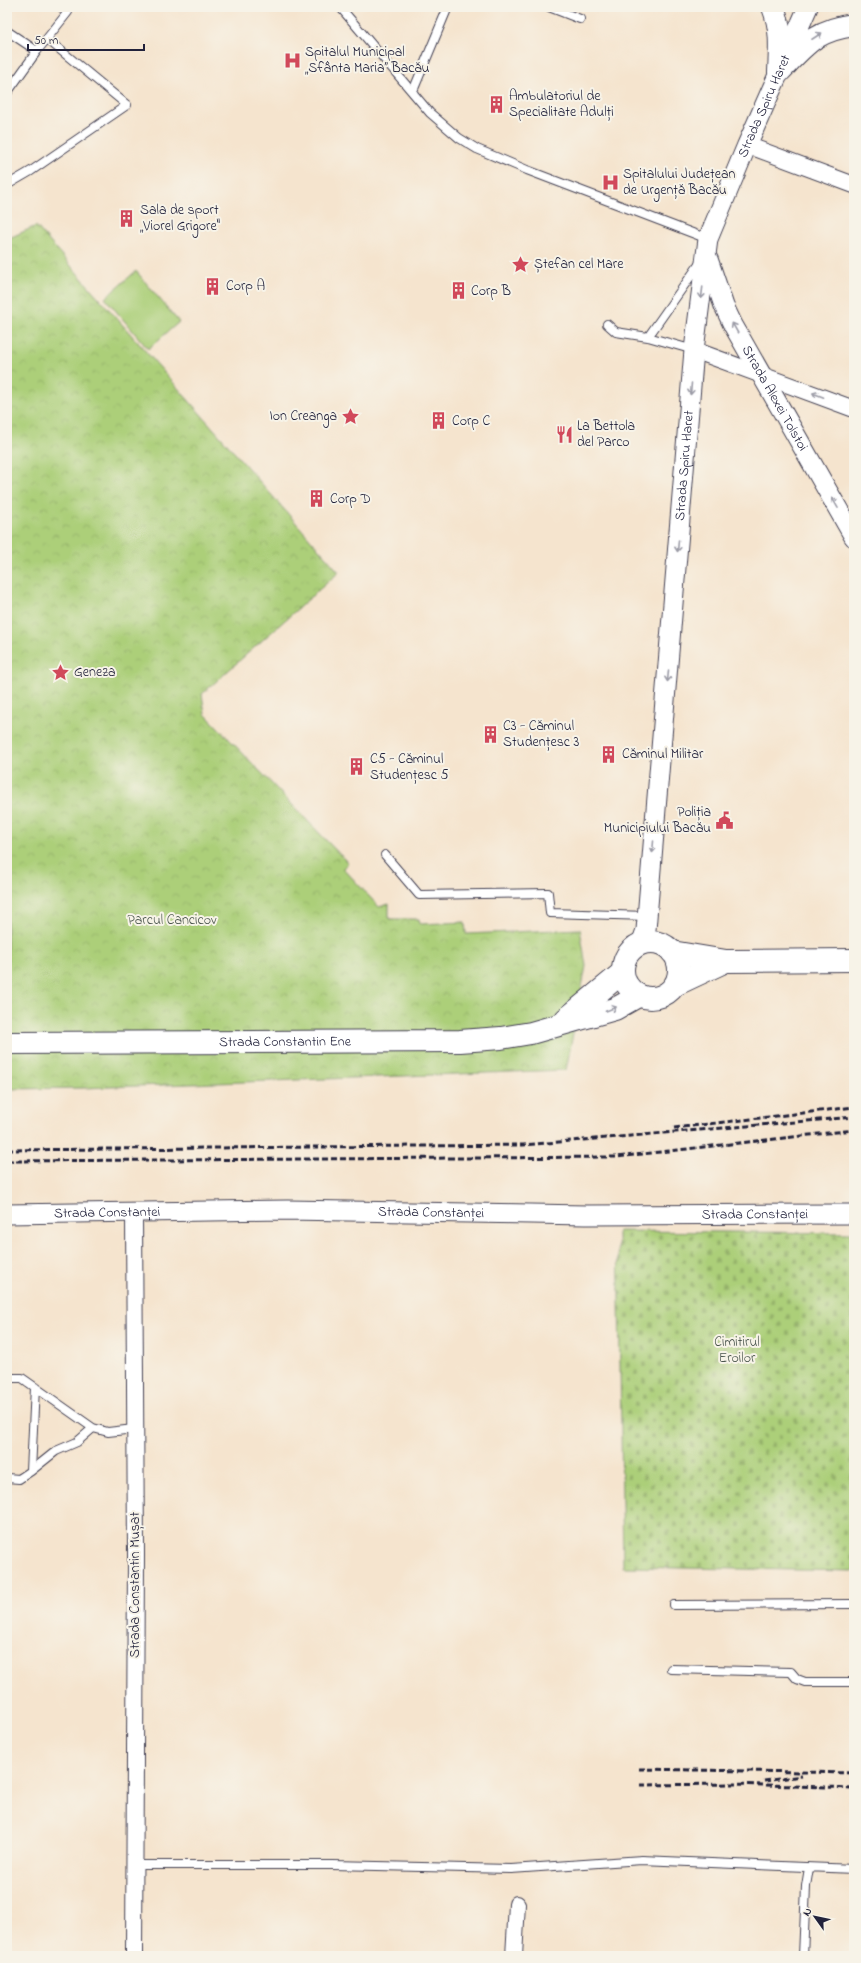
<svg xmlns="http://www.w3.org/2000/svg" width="861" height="1963" font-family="'Indie Flower',sans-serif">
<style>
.grass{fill:#accf79;stroke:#67785a}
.cemetery{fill:url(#cemetery-stones);stroke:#67785a}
.park{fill:url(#park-crowns);stroke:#67785a}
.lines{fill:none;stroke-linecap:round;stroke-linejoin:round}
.service-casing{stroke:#423f51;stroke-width:10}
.minor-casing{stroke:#423f51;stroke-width:18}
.tertiary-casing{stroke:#423f51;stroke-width:21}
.secondary-casing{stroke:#423f51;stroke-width:24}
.primary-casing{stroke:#423f51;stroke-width:24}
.service{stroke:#fff;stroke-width:8}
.minor{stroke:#fff;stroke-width:16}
.tertiary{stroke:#fff;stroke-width:19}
.secondary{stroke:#fff;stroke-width:22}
.primary{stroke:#fff;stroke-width:22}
.rail{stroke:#22223b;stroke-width:3;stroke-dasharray:6 3;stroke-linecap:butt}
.oneway{stroke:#9c9ca7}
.labels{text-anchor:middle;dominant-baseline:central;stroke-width:4;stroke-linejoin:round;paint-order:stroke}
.poi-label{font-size:14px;fill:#22223b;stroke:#f7f3e8;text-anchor:start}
.street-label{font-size:14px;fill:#22223b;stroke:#f7f3e8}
.park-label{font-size:14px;fill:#4b564e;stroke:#f7f3e8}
</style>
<defs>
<pattern id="cemetery-stones" width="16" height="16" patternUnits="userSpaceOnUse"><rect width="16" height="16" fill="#accf79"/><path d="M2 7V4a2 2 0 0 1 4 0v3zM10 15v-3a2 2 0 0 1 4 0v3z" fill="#94b16a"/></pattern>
<pattern id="park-crowns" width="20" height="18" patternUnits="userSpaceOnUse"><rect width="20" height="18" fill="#accf79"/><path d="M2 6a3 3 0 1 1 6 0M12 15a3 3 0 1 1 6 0" fill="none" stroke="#94b16a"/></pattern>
</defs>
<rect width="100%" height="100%" fill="#f7f3e8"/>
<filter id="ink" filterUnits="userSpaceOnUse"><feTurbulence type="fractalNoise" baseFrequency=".025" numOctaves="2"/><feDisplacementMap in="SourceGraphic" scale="8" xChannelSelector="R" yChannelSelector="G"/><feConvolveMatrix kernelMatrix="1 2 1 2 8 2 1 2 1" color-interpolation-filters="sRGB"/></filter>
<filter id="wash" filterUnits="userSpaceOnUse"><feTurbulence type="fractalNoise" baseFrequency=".012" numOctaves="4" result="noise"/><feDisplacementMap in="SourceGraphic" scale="16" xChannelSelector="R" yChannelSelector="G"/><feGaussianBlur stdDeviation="0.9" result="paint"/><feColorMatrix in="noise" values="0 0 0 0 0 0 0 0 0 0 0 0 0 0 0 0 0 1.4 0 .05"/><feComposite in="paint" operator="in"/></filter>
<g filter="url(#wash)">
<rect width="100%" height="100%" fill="#f5e4ce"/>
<path class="grass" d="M136 271 179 322 148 349 105 298Z"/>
<path class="cemetery" d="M618 1231 854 1233V1571L623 1567Z"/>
<path class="park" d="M36 226 339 572 202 694 205 714 348 863 343 868 379 907 389 904V919H419L420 924 465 922 466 934 580 929 586 966 566 1070 83 1088 7 1089V239Z"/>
</g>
<g filter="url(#ink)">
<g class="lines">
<defs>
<path id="service" d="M340 7 430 113 459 138 477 149 527 170 708 239
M549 7 580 19
M7 31 37 51 68 12 61 7
M413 91 448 7
M7 93 37 51
M7 185 31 171 127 105 47 39
M607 324 616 332 648 337 694 350
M648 337 700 263
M385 855 419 895 548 893 550 913 647 916
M7 1378H22L93 1428 108 1432 134 1429
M31 1471 56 1451 77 1442 93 1428
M7 1478 19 1479 31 1471 35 1387
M674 1605 854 1604
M671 1669 791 1672 797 1679 805 1682H854
M134 1865H332L511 1869 642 1860 854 1869
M803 1956 806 1886 809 1868"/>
<path id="minor" d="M747 145 854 185
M694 350 854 409
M134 1213 136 1555 134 1956
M514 1956 517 1904"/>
<g id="tertiary">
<path id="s1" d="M708 259 724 306 733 325 854 537"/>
<path id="s2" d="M641 944 646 930 694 350 708 239 747 145 808 7"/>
<path id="s3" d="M7 1214 287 1210 586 1215 854 1214"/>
</g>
<g id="secondary">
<circle cx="651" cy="970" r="28"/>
<path d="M672 952 726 961 854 960"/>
<path d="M675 985 726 961"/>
<path d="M566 1019 623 972"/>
<path id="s4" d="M7 1043 460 1041 501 1038 531 1033 615 1009 638 996"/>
</g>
<path id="primary" d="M773 7C782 29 780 49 779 72
M779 72C805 45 815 30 854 25"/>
</defs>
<use href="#service" class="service-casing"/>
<use href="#minor" class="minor-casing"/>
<use href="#tertiary" class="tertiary-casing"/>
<use href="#secondary" class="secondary-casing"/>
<use href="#primary" class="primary-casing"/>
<use href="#service" class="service"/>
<use href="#minor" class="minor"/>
<use href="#tertiary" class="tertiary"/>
<use href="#secondary" class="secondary"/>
<use href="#primary" class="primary"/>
<path class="rail" d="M674 1128 854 1107
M7 1150 523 1145 854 1117
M7 1161 616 1157 854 1130
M639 1769 854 1773
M764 1781 802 1776
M640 1785 734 1784 854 1788"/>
</g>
<defs><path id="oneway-shaft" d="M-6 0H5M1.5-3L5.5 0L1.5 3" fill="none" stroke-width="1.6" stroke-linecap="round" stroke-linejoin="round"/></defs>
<g class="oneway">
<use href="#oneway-shaft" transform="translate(817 36) rotate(-33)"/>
<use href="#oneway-shaft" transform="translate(702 293) rotate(97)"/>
<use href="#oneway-shaft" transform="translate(735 328) rotate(-119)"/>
<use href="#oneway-shaft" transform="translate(691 389) rotate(95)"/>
<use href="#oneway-shaft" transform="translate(818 395) rotate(-159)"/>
<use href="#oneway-shaft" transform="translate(835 503) rotate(-120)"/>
<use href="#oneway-shaft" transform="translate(678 546) rotate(95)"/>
<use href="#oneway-shaft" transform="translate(668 676) rotate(95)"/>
<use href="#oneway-shaft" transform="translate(653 847) rotate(95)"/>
<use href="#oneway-shaft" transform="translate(611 1009) rotate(-21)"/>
</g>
</g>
<defs>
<symbol id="hospital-bare" viewBox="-9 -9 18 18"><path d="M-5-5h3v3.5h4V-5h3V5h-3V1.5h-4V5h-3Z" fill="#d1495b" stroke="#f7f3e8" stroke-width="2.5" paint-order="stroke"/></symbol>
<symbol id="building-bare" viewBox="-9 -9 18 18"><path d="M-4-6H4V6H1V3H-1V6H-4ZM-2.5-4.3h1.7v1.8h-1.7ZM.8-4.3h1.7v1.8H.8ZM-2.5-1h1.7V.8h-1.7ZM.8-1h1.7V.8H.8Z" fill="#d1495b" stroke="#f7f3e8" stroke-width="2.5" paint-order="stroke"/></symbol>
<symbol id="sight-bare" viewBox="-9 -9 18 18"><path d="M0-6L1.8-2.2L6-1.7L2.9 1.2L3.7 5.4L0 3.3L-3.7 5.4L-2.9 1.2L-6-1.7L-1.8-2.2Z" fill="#d1495b" stroke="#f7f3e8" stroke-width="2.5" paint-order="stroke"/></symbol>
<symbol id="restaurant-bare" viewBox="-9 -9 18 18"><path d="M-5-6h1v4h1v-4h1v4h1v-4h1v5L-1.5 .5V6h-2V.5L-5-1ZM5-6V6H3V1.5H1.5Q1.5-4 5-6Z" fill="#d1495b" stroke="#f7f3e8" stroke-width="2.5" paint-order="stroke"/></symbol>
<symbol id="civic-bare" viewBox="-9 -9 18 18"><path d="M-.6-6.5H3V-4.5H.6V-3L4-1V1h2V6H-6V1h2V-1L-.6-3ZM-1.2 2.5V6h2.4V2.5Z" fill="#d1495b" stroke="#f7f3e8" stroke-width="2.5" paint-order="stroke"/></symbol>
</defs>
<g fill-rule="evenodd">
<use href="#hospital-bare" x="280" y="48" width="25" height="25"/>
<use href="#building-bare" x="484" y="92" width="25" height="25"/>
<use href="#hospital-bare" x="598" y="170" width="25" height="25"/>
<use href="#building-bare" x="114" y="206" width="25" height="25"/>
<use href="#sight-bare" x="508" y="252" width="25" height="25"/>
<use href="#building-bare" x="200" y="274" width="25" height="25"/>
<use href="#building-bare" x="446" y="278" width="25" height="25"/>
<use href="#sight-bare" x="338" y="404" width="25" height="25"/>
<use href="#building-bare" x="426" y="408" width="25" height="25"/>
<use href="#restaurant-bare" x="552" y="422" width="25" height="25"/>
<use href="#building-bare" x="304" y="486" width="25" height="25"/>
<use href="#sight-bare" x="48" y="660" width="25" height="25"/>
<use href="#building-bare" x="478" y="722" width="25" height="25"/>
<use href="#building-bare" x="596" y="742" width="25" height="25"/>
<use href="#building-bare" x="344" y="754" width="25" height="25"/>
<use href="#civic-bare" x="712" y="808" width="25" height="25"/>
</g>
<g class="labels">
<g class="poi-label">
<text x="305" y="52">Spitalul Municipal<tspan x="305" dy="16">„Sfânta Maria” Bacău</tspan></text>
<text x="509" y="96">Ambulatoriul de<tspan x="509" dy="16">Specialitate Adulți</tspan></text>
<text x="623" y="174">Spitalului Județean<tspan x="623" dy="16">de Urgență Bacău</tspan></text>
<text x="140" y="210">Sala de sport<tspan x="140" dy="16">„Viorel Grigore"</tspan></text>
<text x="534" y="264">Ștefan cel Mare</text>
<text x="226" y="286">Corp A</text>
<text x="471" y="291">Corp B</text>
<text x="337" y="416" text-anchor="end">Ion Creanga</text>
<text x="452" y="421">Corp C</text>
<text x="577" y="426">La Bettola<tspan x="577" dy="16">del Parco</tspan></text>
<text x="330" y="499">Corp D</text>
<text x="74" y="672">Geneza</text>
<text x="503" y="726">C3 - Căminul<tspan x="503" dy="16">Studențesc 3</tspan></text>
<text x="622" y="754">Căminul Militar</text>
<text x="370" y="759">C5 - Căminul<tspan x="370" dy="16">Studențesc 5</tspan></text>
<text x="711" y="812" text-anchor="end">Poliția<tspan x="711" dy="16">Municipiului Bacău</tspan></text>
</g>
<g class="street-label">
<text stroke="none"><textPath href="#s2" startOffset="853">Strada Spiru Haret</textPath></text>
<text stroke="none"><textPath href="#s1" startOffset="155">Strada Alexei Tolstoi</textPath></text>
<text stroke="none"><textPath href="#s2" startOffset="481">Strada Spiru Haret</textPath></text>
<text stroke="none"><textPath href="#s4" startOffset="278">Strada Constantin Ene</textPath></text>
<text stroke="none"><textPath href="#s3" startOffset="100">Strada Constanței</textPath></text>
<text stroke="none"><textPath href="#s3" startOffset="424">Strada Constanței</textPath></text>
<text stroke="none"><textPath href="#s3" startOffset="748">Strada Constanței</textPath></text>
<text transform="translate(135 1585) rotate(-90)">Strada Constantin Mușat</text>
</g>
<g class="park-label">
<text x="172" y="920">Parcul Cancicov</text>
<text x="737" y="1342">Cimitirul<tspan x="737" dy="16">Eroilor</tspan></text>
</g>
</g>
<rect width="861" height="1963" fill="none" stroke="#f7f3e8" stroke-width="24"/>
<g transform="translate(815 1917) rotate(303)" stroke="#f7f3e8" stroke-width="3" paint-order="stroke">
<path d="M0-3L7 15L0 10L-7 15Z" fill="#22223b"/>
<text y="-6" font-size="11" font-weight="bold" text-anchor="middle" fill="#22223b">N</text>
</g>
<path d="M28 44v6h116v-6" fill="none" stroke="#22223b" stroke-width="2"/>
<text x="34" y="44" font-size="12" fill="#22223b" stroke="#f7f3e8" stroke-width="3" paint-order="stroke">50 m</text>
</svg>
